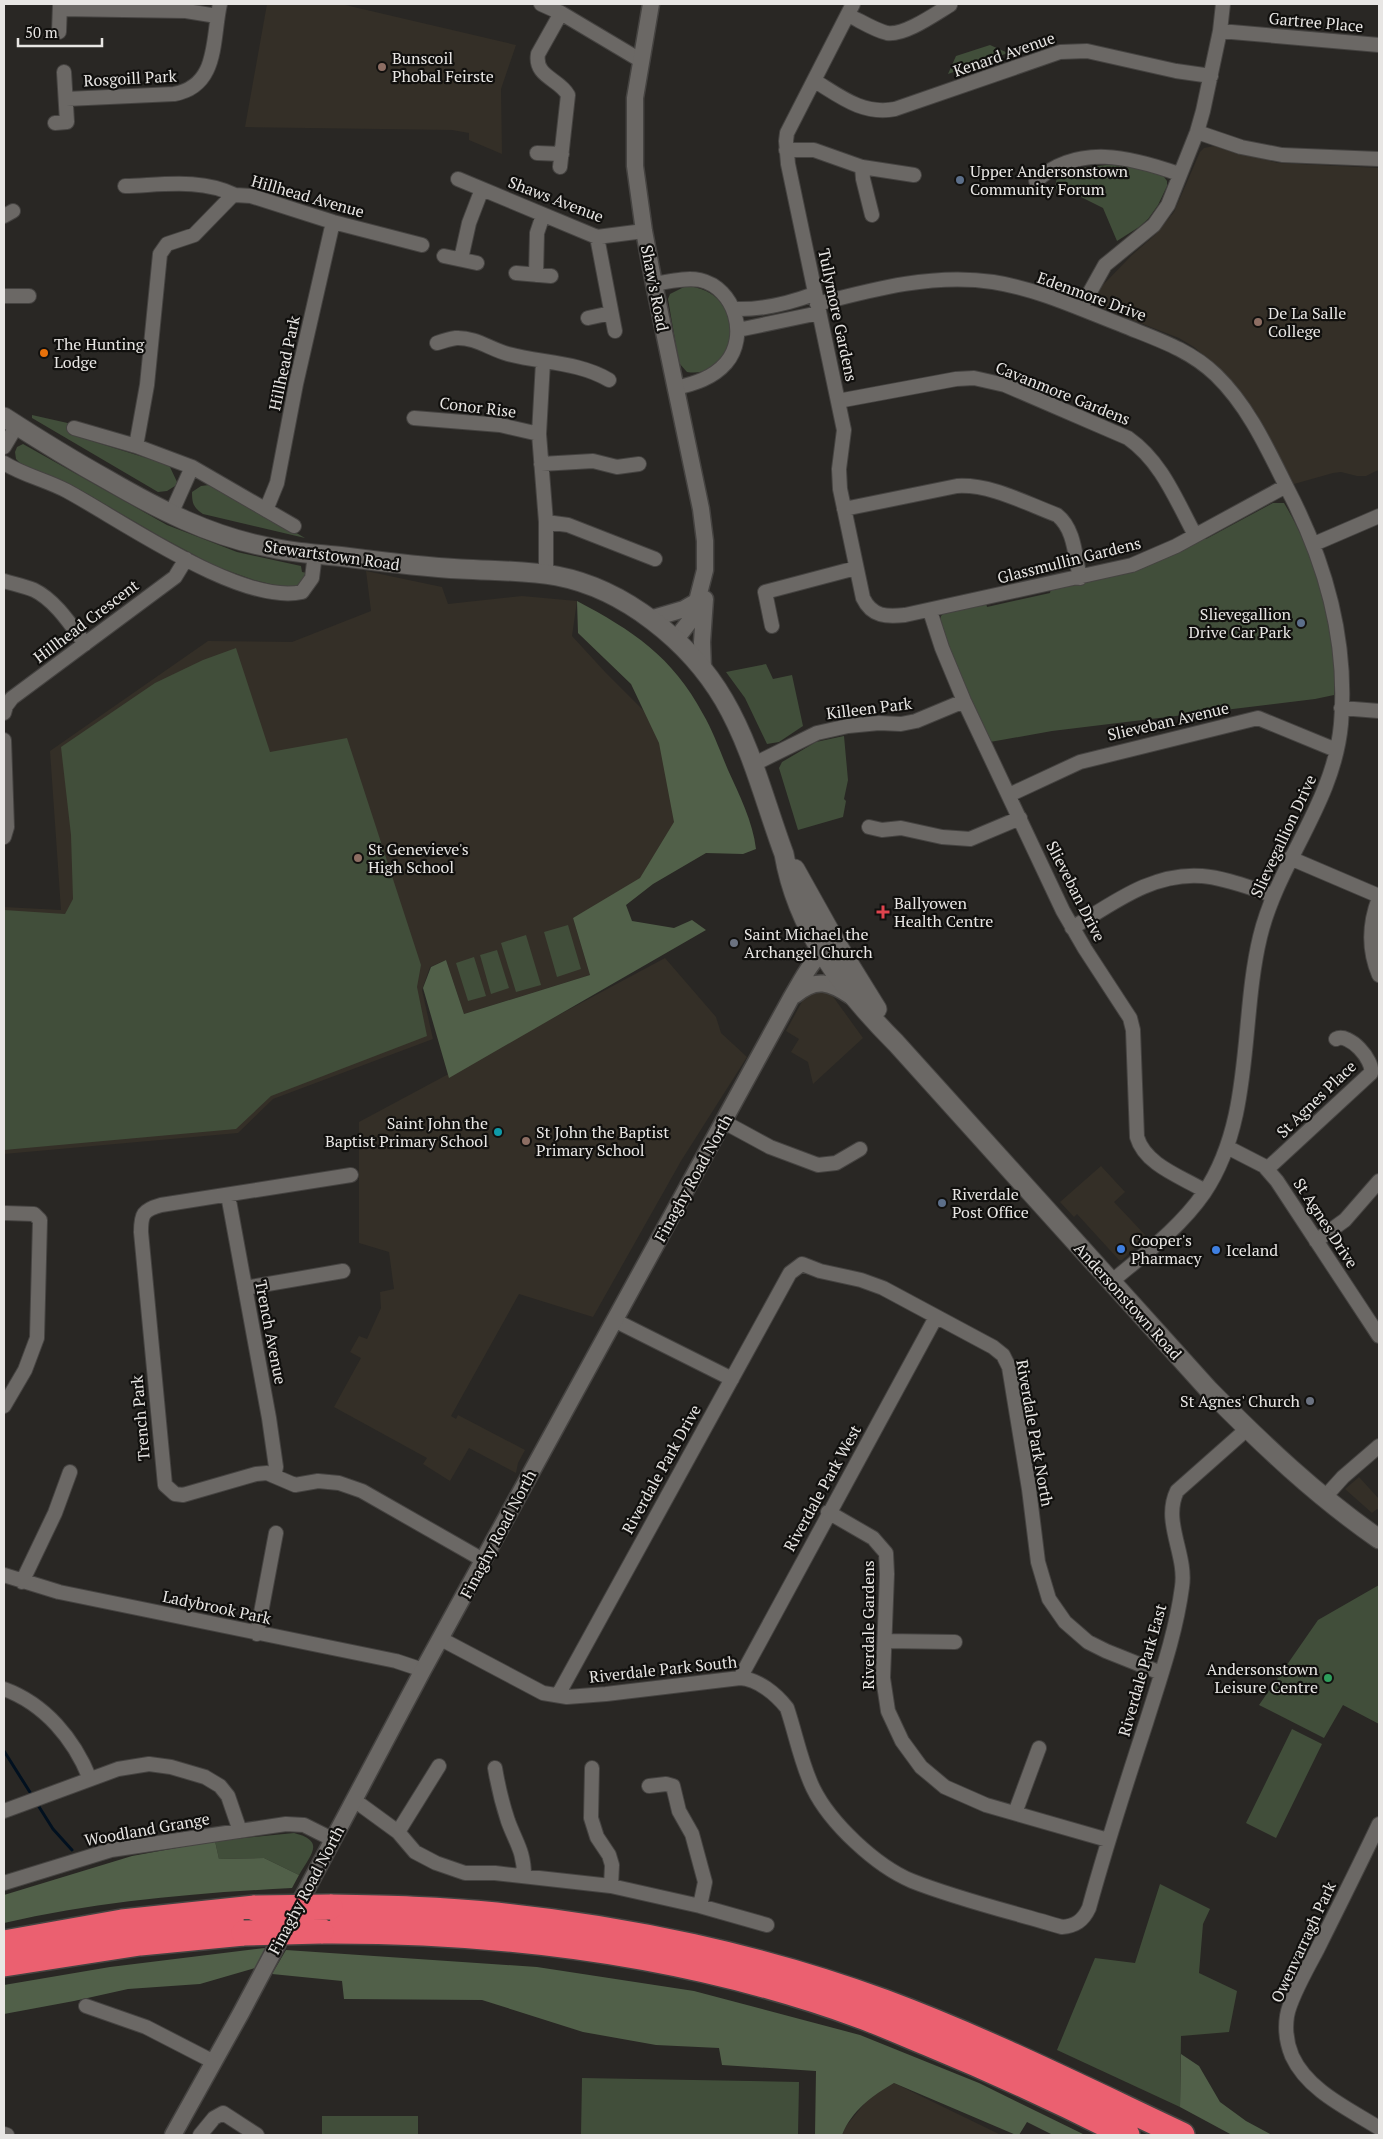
<svg xmlns="http://www.w3.org/2000/svg" width="1383" height="2139" font-family="'PT Serif',serif">
<style>
.built{fill:#342f27}
.green{fill:#414e3a}
.forest{fill:#516049}
.lines{fill:none;stroke-linecap:round;stroke-linejoin:round}
.stream{stroke:#01101f;stroke-width:3}
.minor-casing{stroke:#454341;stroke-width:16}
.tertiary-casing{stroke:#454341;stroke-width:19}
.secondary-casing{stroke:#454341;stroke-width:21}
.motorway-casing{stroke:#454341;stroke-width:28}
.minor{stroke:#6b6865;stroke-width:14}
.tertiary{stroke:#6b6865;stroke-width:16}
.secondary{stroke:#6b6865;stroke-width:19}
.motorway{stroke:#eb6070;stroke-width:25}
.motorway-bridge-casing{stroke:#454341;stroke-width:28;stroke-linecap:butt}
.motorway-bridge{stroke:#eb6070;stroke-width:25}
.education-dot{fill:#8d6e63;stroke:#11100e;stroke-width:2}
.service-dot{fill:#5c6f8a;stroke:#11100e;stroke-width:2}
.food-dot{fill:#e8710a;stroke:#11100e;stroke-width:2}
.health-dot{fill:#e0444e;stroke:#11100e;stroke-width:2}
.worship-dot{fill:#6b7280;stroke:#11100e;stroke-width:2}
.culture-dot{fill:#0f9aa8;stroke:#11100e;stroke-width:2}
.shop-dot{fill:#3f7fe0;stroke:#11100e;stroke-width:2}
.leisure-dot{fill:#2e9e5b;stroke:#11100e;stroke-width:2}
.labels{text-anchor:middle;dominant-baseline:central;stroke-width:4.5;stroke-linejoin:round;paint-order:stroke}
.street-label{font-size:16px;fill:#e8e6e4;stroke:#11100e}
.poi-label{font-size:16px;fill:#e8e6e4;stroke:#11100e;text-anchor:start}
</style>
<rect width="100%" height="100%" fill="#292724"/>
<path class="built" d="M267 4H341L516 45 501 89 502 154 469 140V133L452 130 245 127Z
M1214 146 1278 163 1379 168V470L1374 472 1366 476H1357L1341 472 1333 473 1294 484 1256 413 1225 374 1194 347 1179 338 1104 309 1097 303 1095 299 1097 293 1101 287 1132 255 1155 235 1174 212 1200 152 1204 148Z
M366 571 442 587 448 604 522 596 577 601 572 636 606 673 653 720 676 786 678 832 638 884 573 918 590 975 464 1014 446 960 430 967 422 990 433 1039 273 1099 238 1133 4 1154V907L61 910 50 751 208 641 292 642 371 611Z
M665 958 716 1017 721 1033 747 1057 681 1161 593 1317 519 1294 451 1416 456 1419 458 1415 525 1450 518 1463 516 1473 469 1448 450 1481 423 1464 427 1458 334 1407 361 1358 350 1352 359 1336 367 1339 381 1308 380 1292 394 1289 389 1252 359 1243V1122Z
M816 990 829 991 863 1038 813 1084 808 1062 791 1052 799 1039 786 1031 805 996Z
M1101 1166 1125 1192 1114 1202 1147 1237 1122 1260H1119L1077 1214 1074 1217 1060 1202Z
M1359 1477 1379 1499V1510L1377 1509 1372 1513 1345 1489Z
M894 2083 1001 2135H842L846 2126 869 2098Z"/>
<path class="green" d="M990 45 1008 53 948 74 956 56Z
M1106 165H1122L1161 173 1167 181V186L1158 205 1148 219 1139 227 1117 241 1103 208 1081 197 1055 188 1057 176 1064 170Z
M686 286C749 290 743 380 687 372L679 363 668 299 670 294Z
M32 415 72 424 69 434 169 465 178 484 167 491 158 492 32 418Z
M23 444 167 525 237 552 301 566 302 572 307 573 300 585 291 589 254 580 215 566 161 537 84 492 24 467 16 459 15 452 17 447Z
M210 482 305 538 203 514C193 507 192 503 192 492L201 486 209 485Z
M1273 503H1284C1316 556 1338 631 1334 695L1315 699 1052 731 990 742C977 715 936 643 941 616L945 612 986 603 987 607 1050 593 1051 588 1202 537 1206 539Z
M236 648 270 752 347 738 421 965 417 987 427 1036 271 1096 236 1129 4 1150V910L65 914 73 899 71 835 61 747 155 683 203 660Z
M766 664 773 679 792 675 803 726 779 742 767 744 745 698 726 672Z
M844 736 848 780 844 799 846 801 843 817 798 830 779 768 782 762 816 742Z
M568 925 581 969 557 977 544 932Z
M526 935 541 985 516 992 501 943Z
M497 950 509 988 491 994 480 955Z
M474 957 486 996 468 1001 456 963Z
M1379 1585V1724L1343 1705 1324 1738 1259 1705 1318 1620Z
M1292 1729 1322 1744 1276 1838 1246 1823Z
M294 1833C326 1841 311 1854 299 1875L264 1858 219 1859 215 1841Z
M1160 1884 1210 1909 1203 1924 1199 1973 1237 1991 1229 2032 1181 2036 1180 2107 1057 2050 1095 1958 1135 1963Z
M582 2078 799 2082 798 2135H581Z
M322 2116H418V2135H322Z"/>
<path class="forest" d="M577 601C632 630 673 657 703 714 713 731 720 751 728 770 739 794 753 822 756 849L743 854 706 853 653 884 626 905 632 921 674 928 692 920 706 930 449 1078 423 988 431 967 446 960 464 1014 590 975 573 918 640 878 674 822 659 743 631 684 578 633Z
M215 1841 219 1859 264 1858 299 1875 292 1888C195 1893 98 1901 4 1923V1895L132 1856Z
M265 1948 259 1967 200 1984 128 1989 74 2001 4 2014V1985L110 1967Z
M286 1950 537 1967 694 1991 860 2035 979 2083 1085 2135H1053L1027 2122 1019 2135H1016L894 2083C872 2096 852 2110 842 2135H815L816 2071 722 2065 719 2048 656 2045 583 2032 482 2000 344 1999 342 1981 272 1974Z
M1181 2054 1199 2066 1220 2102 1246 2121 1272 2135H1232L1180 2107Z"/>
<g class="lines">
<path class="stream" d="M4 1751 33 1797
M36 1802 53 1829 72 1850"/>
<defs>
<path id="minor" d="M541 4 561 13 640 60
M853 4 787 133 786 141 788 164 844 430 839 469 840 489 863 598C872 617 887 617 905 615L1132 565 1176 546 1286 486
M60 9 186 11 217 16
M848 15C859 20 874 30 887 33 904 36 935 14 950 5
M1220 31 1379 45
M59 32 60 4
M815 81C841 97 863 115 895 109L1060 52 1087 51 1176 71 1211 76
M66 99 174 94C219 86 212 39 220 4
M55 123 67 122 64 72
M1197 132 1241 147 1282 155 1379 159
M786 150H814L862 167 914 175
M537 153 562 154
M560 167 568 95C560 79 534 77 538 54L561 13
M862 167 863 179 872 215
M458 179 597 237 644 231
M1036 181C1078 143 1131 157 1179 174
M125 186C162 185 201 178 235 195
M4 216 13 211
M597 237 615 331
M444 256 477 263
M461 259 469 223 482 189
M516 273 551 276
M536 275 537 233 543 215
M654 284C668 282 685 277 700 280 735 288 749 336 726 363 713 378 694 384 675 388
M4 296H29
M817 304C874 289 934 273 993 282 1038 289 1080 309 1122 325 1156 339 1189 349 1216 375 1249 407 1268 450 1288 490 1326 563 1348 641 1341 724 1334 803 1278 862 1260 937 1240 1020 1254 1119 1204 1193 1179 1229 1143 1255 1111 1282
M1081 308 1105 265 1154 225 1168 205 1197 132 1203 111 1220 31 1223 4
M734 309C760 310 790 303 814 294
M588 318 611 313
M738 330 819 313
M437 343C443 341 450 339 456 338 475 337 490 349 508 354 542 363 579 362 609 380
M543 362 539 434 546 522V574
M838 401 956 379 974 378 1005 385 1128 438C1162 462 1176 500 1195 535
M414 418 500 425 539 434
M74 428 136 446 192 467 294 526
M136 446 147 385 160 254 167 244 194 235 231 197 235 195 251 196 333 222 422 245
M4 447 17 425
M4 463C23 475 46 480 67 491 121 520 242 606 302 592L312 578 315 554
M541 464 593 461 617 467 639 464
M844 509 957 486C991 484 1025 503 1057 515 1075 529 1075 557 1080 578
M266 510 277 483 296 384 333 222
M171 514 192 467
M546 522 568 525 655 559
M1314 544 1379 516
M4 581C14 584 24 586 34 590 55 600 71 625 85 644
M930 611 942 648 964 701 1063 911 1085 949 1130 1018 1133 1030 1137 1137C1145 1165 1182 1177 1205 1191
M772 626 765 592 856 568
M1341 708 1379 711
M4 713 6 706 12 698 175 577 186 559
M4 740 7 827 4 837
M752 765 817 733 848 726 879 723 901 724 916 721 964 701
M1009 795 1080 762 1258 718 1336 750
M869 827 882 830 901 828 942 837 970 839 1020 818
M1290 858 1379 896
M1379 898C1369 924 1368 949 1379 975
M1072 928C1112 904 1152 872 1202 876 1226 878 1250 888 1273 895
M724 1122 770 1147 818 1165 836 1163 860 1149
M1227 1147 1264 1166 1277 1181 1379 1336
M1267 1169 1371 1073C1374 1060 1349 1032 1336 1039
M351 1175 161 1205C143 1210 141 1214 141 1232L165 1485 175 1494 183 1495 256 1474 267 1473 295 1485 318 1481 339 1483 362 1491 483 1560
M228 1195 269 1418 276 1467 274 1476
M4 1213 34 1214 40 1220 37 1338 25 1370 4 1406
M1316 1241 1345 1220 1379 1181
M245 1288 343 1271
M614 1320 732 1379
M1324 1498 1343 1477 1379 1446
M828 1512 873 1538 886 1553 887 1574 883 1678 888 1711 902 1741 921 1767 945 1787 986 1805 1108 1840
M4 1575 59 1592 396 1661 423 1670
M22 1582 55 1513 70 1472
M257 1634 276 1533
M441 1639 543 1693 567 1697 606 1694 740 1678C758 1679 776 1694 787 1708 796 1735 801 1763 813 1788 830 1823 876 1866 912 1881 960 1900 1012 1912 1062 1927 1075 1926 1083 1921 1089 1908 1106 1846 1126 1784 1146 1723 1160 1678 1176 1633 1182 1587 1187 1554 1162 1522 1177 1491L1247 1429
M885 1641 955 1642
M740 1678 936 1317
M4 1689C45 1704 74 1739 90 1779
M558 1695 790 1273 802 1264 820 1271 861 1280 883 1288 993 1347 1003 1355 1009 1367 1029 1489 1038 1562 1049 1599 1065 1622 1088 1642 1106 1651 1161 1673
M495 1768C498 1786 502 1803 508 1821 516 1843 524 1851 524 1876
M592 1768 591 1818 597 1837 609 1855 612 1865 611 1886
M649 1786 666 1784 673 1786 679 1811 692 1834 705 1882 700 1906
M353 1802 361 1805 398 1832 415 1852 436 1863 465 1873H495L611 1886 700 1906 767 1925
M4 1811 118 1769 149 1764 171 1767 205 1777 220 1786 228 1796 240 1831
M1015 1813 1039 1748
M1379 1824C1359 1866 1338 1908 1317 1950 1308 1967 1290 1998 1287 2016 1285 2029 1287 2044 1292 2056 1308 2091 1349 2109 1379 2128
M398 1832 439 1766
M4 1883 111 1850 286 1824 304 1825 332 1839
M86 2006 146 2027 214 2062
M4 2134 7 2135
M200 2135 214 2118 223 2113 257 2135"/>
<path id="tertiary" d="M651 4 635 98V166L644 231 654 284 701 509 705 541V570L693 617 676 639
M650 619 684 609 696 602
M703 669 702 642 705 599
M795 995C816 977 830 982 851 996
M173 2135 241 2013 423 1670 791 998C803 978 812 958 832 944"/>
<path id="secondary" d="M4 417C38 439 72 460 108 480 158 509 210 536 268 547 293 553 319 554 345 557 383 562 422 567 461 569 493 571 525 570 557 576 625 589 690 642 724 700 752 748 765 803 784 854 797 930 843 990 896 1043L1209 1390C1262 1444 1317 1496 1379 1539
M795 869 838 946 877 1009"/>
<path id="motorway" d="M330 1907C386 1908 441 1909 496 1915 625 1928 762 1957 884 2002 986 2040 1084 2089 1182 2135
M321 1931C503 1930 689 1953 861 2016 883 2024 905 2034 927 2043 995 2071 1062 2102 1127 2135
M4 1943 122 1922 255 1908
M4 1964 140 1943 244 1933"/>
</defs>
<use href="#minor" class="minor-casing"/>
<use href="#tertiary" class="tertiary-casing"/>
<use href="#secondary" class="secondary-casing"/>
<use href="#motorway" class="motorway-casing"/>
<use href="#minor" class="minor"/>
<use href="#tertiary" class="tertiary"/>
<use href="#secondary" class="secondary"/>
<use href="#motorway" class="motorway"/>
<defs>
<path id="motorway-bridge" d="M255 1908 330 1907
M244 1933 321 1931"/>
</defs>
<use href="#motorway-bridge" class="motorway-bridge-casing"/>
<use href="#motorway-bridge" class="motorway-bridge"/>
</g>
<g class="education-dot">
<circle cx="382" cy="67" r="5"/>
<circle cx="1258" cy="322" r="5"/>
<circle cx="358" cy="858" r="5"/>
<circle cx="526" cy="1141" r="5"/>
</g>
<g class="service-dot">
<circle cx="960" cy="180" r="5"/>
<circle cx="1301" cy="623" r="5"/>
<circle cx="942" cy="1203" r="5"/>
</g>
<circle class="food-dot" cx="44" cy="353" r="5"/>
<path class="health-dot" d="M880.5 904.5h5v5h5v5h-5v5h-5v-5h-5v-5h5z"/>
<g class="worship-dot">
<circle cx="734" cy="943" r="5"/>
<circle cx="1310" cy="1401" r="5"/>
</g>
<circle class="culture-dot" cx="498" cy="1132" r="5"/>
<g class="shop-dot">
<circle cx="1121" cy="1249" r="5"/>
<circle cx="1216" cy="1250" r="5"/>
</g>
<circle class="leisure-dot" cx="1328" cy="1678" r="5"/>
<g class="labels">
<g class="street-label">
<text transform="translate(1316 22) rotate(5)">Gartree Place</text>
<text transform="translate(1004 54) rotate(-19)">Kenard Avenue</text>
<text transform="translate(130 78) rotate(-3)">Rosgoill Park</text>
<text transform="translate(308 196) rotate(16)">Hillhead Avenue</text>
<text transform="translate(556 199) rotate(21)">Shaws Avenue</text>
<text transform="translate(655 288) rotate(79)">Shaw's Road</text>
<text transform="translate(1092 296) rotate(20)">Edenmore Drive</text>
<text transform="translate(838 315) rotate(78)">Tullymore Gardens</text>
<text transform="translate(284 363) rotate(-78)">Hillhead Park</text>
<text transform="translate(1063 393) rotate(22)">Cavanmore Gardens</text>
<text transform="translate(478 407) rotate(7)">Conor Rise</text>
<text transform="translate(332 555) rotate(8)">Stewartstown Road</text>
<text transform="translate(1069 560) rotate(-14)">Glassmullin Gardens</text>
<text transform="translate(86 621) rotate(-37)">Hillhead Crescent</text>
<text transform="translate(869 708) rotate(-7)">Killeen Park</text>
<text transform="translate(1168 721) rotate(-13)">Slieveban Avenue</text>
<text transform="translate(1283 836) rotate(-65)">Slievegallion Drive</text>
<text transform="translate(1076 891) rotate(63)">Slieveban Drive</text>
<text transform="translate(1316 1099) rotate(-44)">St Agnes Place</text>
<text transform="translate(693 1178) rotate(-61)">Finaghy Road North</text>
<text transform="translate(1326 1223) rotate(57)">St Agnes Drive</text>
<text transform="translate(1128 1301) rotate(48)">Andersonstown Road</text>
<text transform="translate(271 1332) rotate(79)">Trench Avenue</text>
<text transform="translate(140 1418) rotate(-95)">Trench Park</text>
<text transform="translate(1035 1433) rotate(80)">Riverdale Park North</text>
<text transform="translate(661 1469) rotate(-61)">Riverdale Park Drive</text>
<text transform="translate(822 1488) rotate(-61)">Riverdale Park West</text>
<text transform="translate(498 1534) rotate(-62)">Finaghy Road North</text>
<text transform="translate(217 1607) rotate(12)">Ladybrook Park</text>
<text transform="translate(868 1625) rotate(-90)">Riverdale Gardens</text>
<text transform="translate(663 1669) rotate(-6)">Riverdale Park South</text>
<text transform="translate(1142 1670) rotate(-74)">Riverdale Park East</text>
<text transform="translate(147 1829) rotate(-10)">Woodland Grange</text>
<text transform="translate(306 1890) rotate(-62)">Finaghy Road North</text>
<text transform="translate(1303 1942) rotate(-65)">Owenvarragh Park</text>
</g>
<g class="poi-label">
<text x="392" y="58">Bunscoil<tspan x="392" dy="18">Phobal Feirste</tspan></text>
<text x="970" y="171">Upper Andersonstown<tspan x="970" dy="18">Community Forum</tspan></text>
<text x="1268" y="313">De La Salle<tspan x="1268" dy="18">College</tspan></text>
<text x="54" y="344">The Hunting<tspan x="54" dy="18">Lodge</tspan></text>
<text x="1291" y="614" text-anchor="end">Slievegallion<tspan x="1291" dy="18">Drive Car Park</tspan></text>
<text x="368" y="849">St Genevieve's<tspan x="368" dy="18">High School</tspan></text>
<text x="894" y="903">Ballyowen<tspan x="894" dy="18">Health Centre</tspan></text>
<text x="744" y="934">Saint Michael the<tspan x="744" dy="18">Archangel Church</tspan></text>
<text x="488" y="1123" text-anchor="end">Saint John the<tspan x="488" dy="18">Baptist Primary School</tspan></text>
<text x="536" y="1132">St John the Baptist<tspan x="536" dy="18">Primary School</tspan></text>
<text x="952" y="1194">Riverdale<tspan x="952" dy="18">Post Office</tspan></text>
<text x="1131" y="1240">Cooper's<tspan x="1131" dy="18">Pharmacy</tspan></text>
<text x="1226" y="1250">Iceland</text>
<text x="1300" y="1401" text-anchor="end">St Agnes' Church</text>
<text x="1318" y="1669" text-anchor="end">Andersonstown<tspan x="1318" dy="18">Leisure Centre</tspan></text>
</g>
</g>
<rect width="1383" height="2139" fill="none" stroke="#e8e6e4" stroke-width="10"/>
<path d="M18 38v8h84v-8" fill="none" stroke="#e8e6e4" stroke-width="2.5"/>
<text x="25" y="38" font-size="15" fill="#e8e6e4" stroke="#11100e" stroke-width="4" paint-order="stroke">50 m</text>
</svg>
